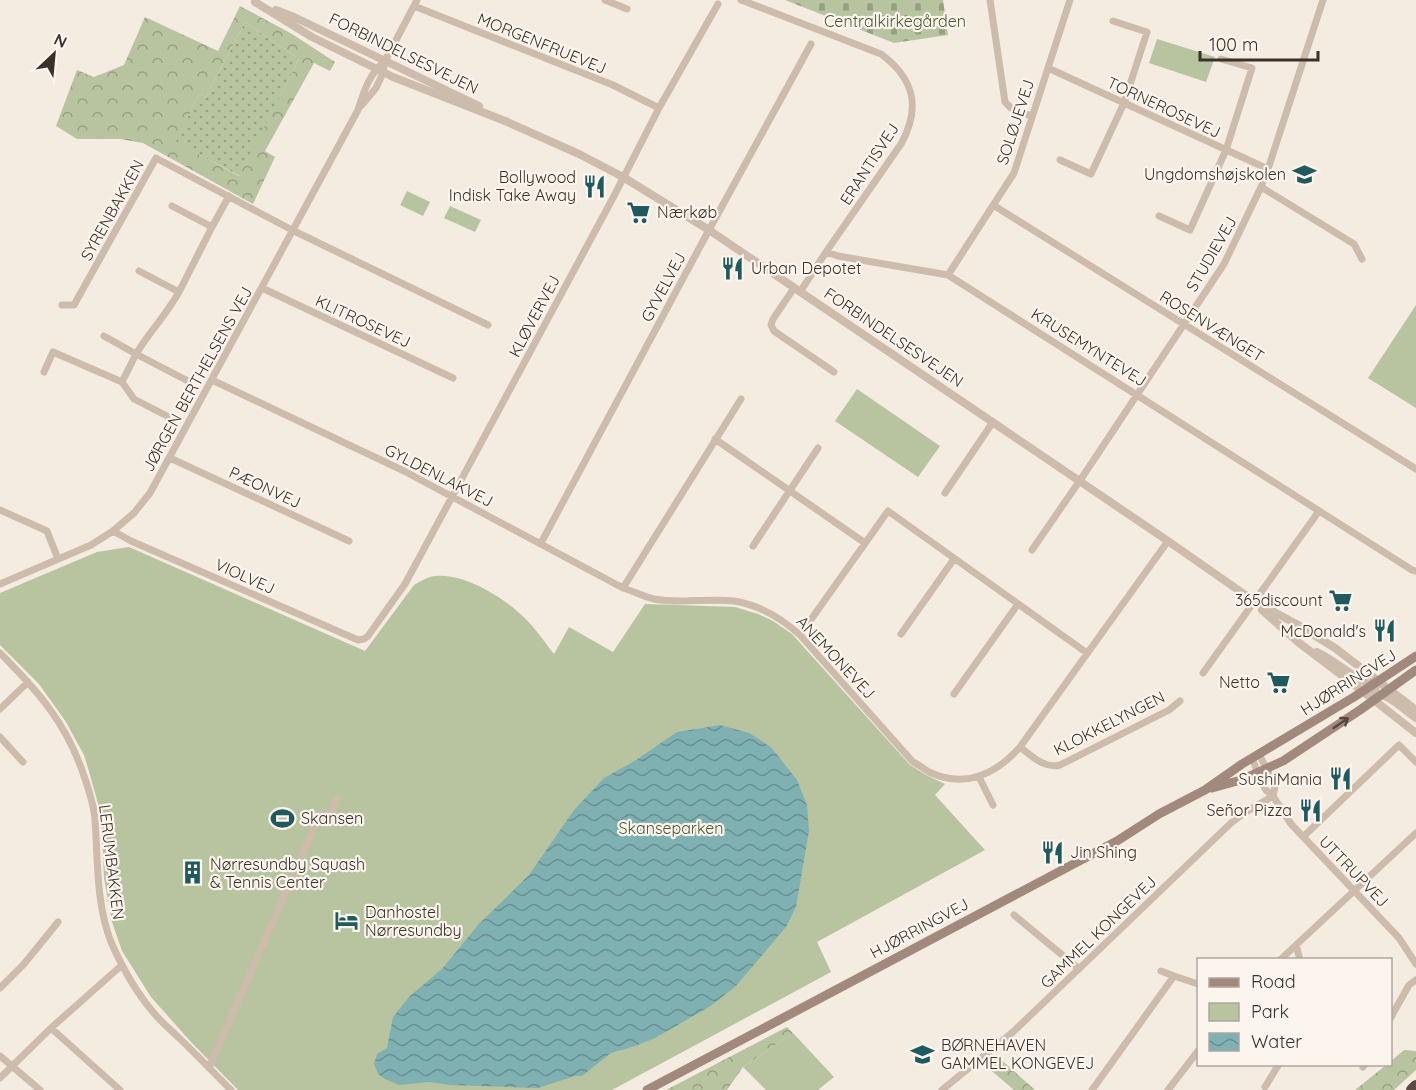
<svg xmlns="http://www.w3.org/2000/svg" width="1416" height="1090" font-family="Quicksand,sans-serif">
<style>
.grass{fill:url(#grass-dots)}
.forest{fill:url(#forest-crowns);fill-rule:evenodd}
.cemetery{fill:url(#cemetery-stones)}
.green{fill:#b8c4a0}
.water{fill:url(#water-waves)}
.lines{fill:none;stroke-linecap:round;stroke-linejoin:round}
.minor{stroke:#cdbbac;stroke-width:7}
.tertiary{stroke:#cdbbac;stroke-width:8}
.secondary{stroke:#a18a7d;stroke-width:9}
.motorway{stroke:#5c4a42;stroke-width:12}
.oneway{stroke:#544640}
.labels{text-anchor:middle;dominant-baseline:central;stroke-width:4.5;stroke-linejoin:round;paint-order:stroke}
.park-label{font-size:16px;fill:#4a5a2e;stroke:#fbf5ee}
.street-label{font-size:16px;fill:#3b302b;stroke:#fbf5ee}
.poi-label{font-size:16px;fill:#3b302b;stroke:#fbf5ee;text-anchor:end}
</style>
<defs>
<pattern id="grass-dots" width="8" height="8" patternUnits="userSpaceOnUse" patternTransform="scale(1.5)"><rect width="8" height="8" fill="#b8c4a0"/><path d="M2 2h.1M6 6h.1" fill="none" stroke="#97a083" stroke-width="1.8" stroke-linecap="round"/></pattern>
<pattern id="forest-crowns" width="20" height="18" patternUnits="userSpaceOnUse" patternTransform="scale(1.5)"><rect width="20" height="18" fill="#b8c4a0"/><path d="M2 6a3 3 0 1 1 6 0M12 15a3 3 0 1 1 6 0" fill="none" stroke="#97a083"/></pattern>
<pattern id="cemetery-stones" width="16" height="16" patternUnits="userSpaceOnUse" patternTransform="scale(1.5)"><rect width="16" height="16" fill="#b8c4a0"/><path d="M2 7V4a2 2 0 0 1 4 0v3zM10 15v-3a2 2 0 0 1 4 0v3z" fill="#97a083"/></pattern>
<pattern id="water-waves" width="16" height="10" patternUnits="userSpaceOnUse" patternTransform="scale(1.5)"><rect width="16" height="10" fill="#7fb0b2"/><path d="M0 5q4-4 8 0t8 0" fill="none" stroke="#699091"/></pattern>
</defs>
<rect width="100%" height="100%" fill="#f4ebe1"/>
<path class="grass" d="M245 22 299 59 240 176 175 142 199 94 206 97Z"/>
<path class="forest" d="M240 6 292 34 335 62 330 71 314 63 265 151 275 157 253 204 143 143 120 139H77L56 126 77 70 94 77 124 65 145 17 218 51ZM245 22 299 59 239 176 176 142 199 94 206 97Z
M787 1027 793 1033 743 1067 727 1090H666Z
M1404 1050 1416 1051V1070L1394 1090H1355L1386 1065 1390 1064 1391 1061Z
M998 1057 1035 1090H1014L986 1066Z"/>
<path class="cemetery" d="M785 0H943L948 35 894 43Z"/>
<path class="green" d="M1157 39 1215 57 1206 82 1149 63Z
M407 191 430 202 423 216 400 205Z
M450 206 481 220 475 232 444 218Z
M1416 305V408L1368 378Z
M857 389 940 446 918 477 835 421Z
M129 547 365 651 414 585C421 581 427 577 435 576 462 573 498 594 518 612 532 623 543 640 554 654L569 627 613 652 645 604 735 607 758 614 773 621 792 634 910 765 926 775 945 784 935 795 985 850 817 942 831 972 612 1090H238L191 1042 151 997 122 951 112 922 104 878 102 829 99 807 88 768 84 755 66 722 39 684 0 645V593L97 552Z
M793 1033 834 1077 818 1090H766L743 1067Z"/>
<path class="water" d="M720 725 749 733 771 747 797 780 807 805 809 831 796 907 786 927 735 987 709 1007 655 1038 635 1046 611 1053 582 1076H575L538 1088 450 1085 429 1082 399 1085 385 1079 378 1074 374 1064 377 1054 387 1048 393 1017 410 996 442 969 478 925 529 875 574 810 604 778 636 760 677 732Z"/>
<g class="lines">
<path class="minor" d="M605 0 627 9
M741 0 881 54C915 79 921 108 901 144L826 252 800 292
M990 0 1005 102 1011 108 1031 116
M414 6 613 85 659 108
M1048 68 1268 169
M361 106 376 88 383 73 385 61 417 0
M1060 160 1091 174 1124 103 1147 32 1113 21
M1261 187 1354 244 1362 259
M993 205 1416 469
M172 206 212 227
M1159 216 1190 230 1226 150 1252 68 1221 59
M826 252 838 256 948 275 1412 570 1416 571
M139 271 179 292 212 227 229 196
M948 275 1014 173 1070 0
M262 288 453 378
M794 288 773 319 771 325 774 331 834 372
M62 305H74L156 158 292 230 488 325
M104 336 136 354C149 332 167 314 179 292
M44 372 53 352 122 382 136 354 188 381
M212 380 404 471 623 588C633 591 644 597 654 599 681 604 708 598 734 601 760 605 781 618 800 635L913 762C919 765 924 769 929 772 965 789 996 774 1020 747L1168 541
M122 382 134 399 167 416
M715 439 865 543
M170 458 349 541
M945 493 993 422
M0 510 47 531 58 559
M113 531 131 541 358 640 364 639 368 636 405 584 614 196 659 108 718 4
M541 543 709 230 811 44
M753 546 818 448
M1032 550 1085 473 1224 264 1261 187 1268 169 1323 0
M0 584 91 545 113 531 134 513 150 493 358 110C364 91 369 74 385 61
M623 588 741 399
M901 634 954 559
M800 635 888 511 1087 653
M0 653C38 691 67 724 84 776 89 790 94 805 95 820 98 861 96 903 111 942 122 967 136 992 153 1012 161 1022 171 1030 179 1038 197 1055 214 1073 231 1090
M1203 673 1319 511
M954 694 1018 604
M0 709 28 682
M0 737 23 762
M1020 747C1032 756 1044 769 1060 765L1169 710 1180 701
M1259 754 1275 786 1273 796
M1252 758 1262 784 1266 790 1273 796 1291 824 1399 938 1416 964
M979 777 993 805
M1303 837 1399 745 1416 762
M1014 915 1079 969
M1296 945 1300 960
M1280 960 1416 833
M1161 971 1174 976
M0 988 24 964 58 922
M1390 1019 1409 985 1416 980
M51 1028 120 1090
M0 1056 40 1090
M1363 1067 1365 1064
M209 1068 320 814 331 813 337 798
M0 1078 51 1028 122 965
M1265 1087 1279 1064
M942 1090 1013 1032 1231 823 1244 813 1273 796
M1092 1090 1174 976 1198 984
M1168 1090 1198 1051"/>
<path class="tertiary" d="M255 2 312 37 393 77 505 121 579 154 623 177 709 230 1168 541 1254 601 1298 625 1335 648 1416 710
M276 10 294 17 479 106
M1262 610 1298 642 1365 693 1416 733
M1317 652C1338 662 1354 679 1376 687
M1365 693C1386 690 1400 707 1416 718"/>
<path class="secondary" d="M1212 788 1241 780 1283 761 1360 710 1416 670
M647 1090 1117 841 1159 814 1205 790 1242 764 1354 697 1416 656"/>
<path class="motorway" d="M1412 1090 1416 1086"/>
</g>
<defs><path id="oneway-shaft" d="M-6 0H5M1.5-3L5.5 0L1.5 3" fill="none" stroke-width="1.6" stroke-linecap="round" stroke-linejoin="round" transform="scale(1.5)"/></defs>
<use class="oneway" href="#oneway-shaft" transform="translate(1341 723) rotate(-34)"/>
<defs>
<symbol id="school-bare" viewBox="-9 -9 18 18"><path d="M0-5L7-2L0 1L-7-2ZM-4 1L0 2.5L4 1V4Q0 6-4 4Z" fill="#1f5a5e" stroke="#fbf5ee" stroke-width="2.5" paint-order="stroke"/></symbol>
<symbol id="restaurant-bare" viewBox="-9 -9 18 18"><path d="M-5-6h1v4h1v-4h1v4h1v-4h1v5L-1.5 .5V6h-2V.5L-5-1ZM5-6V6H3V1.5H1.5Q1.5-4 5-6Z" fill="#1f5a5e" stroke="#fbf5ee" stroke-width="2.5" paint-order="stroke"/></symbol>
<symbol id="supermarket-bare" viewBox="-9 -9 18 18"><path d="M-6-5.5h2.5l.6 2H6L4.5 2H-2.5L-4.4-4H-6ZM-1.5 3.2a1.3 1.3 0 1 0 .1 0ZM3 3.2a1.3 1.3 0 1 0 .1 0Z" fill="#1f5a5e" stroke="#fbf5ee" stroke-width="2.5" paint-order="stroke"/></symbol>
<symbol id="stadium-bare" viewBox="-9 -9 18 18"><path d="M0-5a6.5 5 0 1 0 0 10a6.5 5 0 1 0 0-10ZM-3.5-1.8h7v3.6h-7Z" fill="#1f5a5e" stroke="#fbf5ee" stroke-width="2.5" paint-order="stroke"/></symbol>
<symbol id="building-bare" viewBox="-9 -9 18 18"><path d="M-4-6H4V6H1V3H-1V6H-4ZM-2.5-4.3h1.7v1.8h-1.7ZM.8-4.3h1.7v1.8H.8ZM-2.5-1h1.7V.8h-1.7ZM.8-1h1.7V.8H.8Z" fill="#1f5a5e" stroke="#fbf5ee" stroke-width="2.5" paint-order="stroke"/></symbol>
<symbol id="hotel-bare" viewBox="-9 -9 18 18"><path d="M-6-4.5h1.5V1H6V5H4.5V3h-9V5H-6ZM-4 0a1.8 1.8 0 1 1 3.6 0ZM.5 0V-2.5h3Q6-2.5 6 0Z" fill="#1f5a5e" stroke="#fbf5ee" stroke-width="2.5" paint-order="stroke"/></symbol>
</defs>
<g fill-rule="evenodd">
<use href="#school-bare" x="1288" y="158" width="33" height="33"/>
<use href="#restaurant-bare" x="578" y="170" width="33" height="33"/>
<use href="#supermarket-bare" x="622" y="196" width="33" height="33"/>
<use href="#restaurant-bare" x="716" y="252" width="33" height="33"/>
<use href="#supermarket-bare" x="1324" y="584" width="33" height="33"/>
<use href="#restaurant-bare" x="1368" y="614" width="33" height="33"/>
<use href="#supermarket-bare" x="1262" y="666" width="33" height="33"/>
<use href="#restaurant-bare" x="1324" y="762" width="33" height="33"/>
<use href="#restaurant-bare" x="1294" y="794" width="33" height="33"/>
<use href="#stadium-bare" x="266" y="802" width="33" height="33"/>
<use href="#restaurant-bare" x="1036" y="836" width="33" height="33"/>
<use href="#building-bare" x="176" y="856" width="33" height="33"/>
<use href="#hotel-bare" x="330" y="904" width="33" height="33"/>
<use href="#school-bare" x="906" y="1038" width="33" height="33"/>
</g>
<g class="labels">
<g class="park-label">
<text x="895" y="21">Centralkirkegården</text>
<text x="671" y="828">Skanseparken</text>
</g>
<g class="street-label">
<text transform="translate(542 43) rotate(22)">MORGENFRUEVEJ</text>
<text transform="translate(404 53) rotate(26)">FORBINDELSESVEJEN</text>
<text transform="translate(1164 107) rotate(25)">TORNEROSEVEJ</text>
<text transform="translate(1015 122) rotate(-72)">SOLØJEVEJ</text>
<text transform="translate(869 164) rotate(-57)">ERANTISVEJ</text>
<text transform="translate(112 210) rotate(-61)">SYRENBAKKEN</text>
<text transform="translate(1211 254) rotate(-60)">STUDIEVEJ</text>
<text transform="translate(663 287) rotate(-62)">GYVELVEJ</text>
<text transform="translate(534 316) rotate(-62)">KLØVERVEJ</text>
<text transform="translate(363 321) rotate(25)">KLITROSEVEJ</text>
<text transform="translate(1212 326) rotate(32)">ROSENVÆNGET</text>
<text transform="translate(894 337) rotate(34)">FORBINDELSESVEJEN</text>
<text transform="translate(1089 347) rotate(32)">KRUSEMYNTEVEJ</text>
<text transform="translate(197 379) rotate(-61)">JØRGEN BERTHELSENS VEJ</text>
<text transform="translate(439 475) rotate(27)">GYLDENLAKVEJ</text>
<text transform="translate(265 487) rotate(25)">PÆONVEJ</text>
<text transform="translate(245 576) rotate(24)">VIOLVEJ</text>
<text transform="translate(836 657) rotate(47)">ANEMONEVEJ</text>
<text transform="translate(1348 682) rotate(-32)">HJØRRINGVEJ</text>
<text transform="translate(1109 723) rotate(-27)">KLOKKELYNGEN</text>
<text transform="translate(112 862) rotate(83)">LERUMBAKKEN</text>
<text transform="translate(1354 871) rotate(46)">UTTRUPVEJ</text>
<text transform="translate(919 928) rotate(-28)">HJØRRINGVEJ</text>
<text transform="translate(1098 932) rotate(-44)">GAMMEL KONGEVEJ</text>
</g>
<g class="poi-label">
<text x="1286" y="174">Ungdomshøjskolen</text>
<text x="576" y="177">Bollywood<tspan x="576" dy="18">Indisk Take Away</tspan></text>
<text x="657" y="212" text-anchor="start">Nærkøb</text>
<text x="751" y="268" text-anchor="start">Urban Depotet</text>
<text x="1323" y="600">365discount</text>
<text x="1366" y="631">McDonald's</text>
<text x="1260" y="682">Netto</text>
<text x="1322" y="779">SushiMania</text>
<text x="1292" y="810">Señor Pizza</text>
<text x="301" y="818" text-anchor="start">Skansen</text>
<text x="1070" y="852" text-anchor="start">Jin Shing</text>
<text x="210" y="864" text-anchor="start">Nørresundby Squash<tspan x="210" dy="18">&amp; Tennis Center</tspan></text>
<text x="365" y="912" text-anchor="start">Danhostel<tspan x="365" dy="18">Nørresundby</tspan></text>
<text x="941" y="1045" text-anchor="start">BØRNEHAVEN<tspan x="941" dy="18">GAMMEL KONGEVEJ</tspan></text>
</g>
</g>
<rect x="1197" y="958" width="195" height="108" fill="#fbf5ee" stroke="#aea6a0" stroke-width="1.5"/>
<rect x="1209" y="978" width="30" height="9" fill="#a18a7d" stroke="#aea6a0" stroke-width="1.5"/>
<text x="1251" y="988" font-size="18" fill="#3b302b">Road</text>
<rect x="1209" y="1003" width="30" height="18" fill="#b8c4a0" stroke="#aea6a0" stroke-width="1.5"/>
<text x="1251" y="1018" font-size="18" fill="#3b302b">Park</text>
<rect x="1209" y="1033" width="30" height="18" fill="url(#water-waves)" stroke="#aea6a0" stroke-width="1.5"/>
<text x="1251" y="1048" font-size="18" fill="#3b302b">Water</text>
<g transform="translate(54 54) rotate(26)" stroke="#fbf5ee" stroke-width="4.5" paint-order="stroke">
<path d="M0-4.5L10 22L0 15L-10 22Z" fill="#3b302b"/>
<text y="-9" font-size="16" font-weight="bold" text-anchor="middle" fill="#3b302b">N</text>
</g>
<path d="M1200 51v9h118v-9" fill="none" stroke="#3b302b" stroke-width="3"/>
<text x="1209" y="51" font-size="18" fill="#3b302b" stroke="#fbf5ee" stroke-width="4.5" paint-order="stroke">100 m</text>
</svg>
